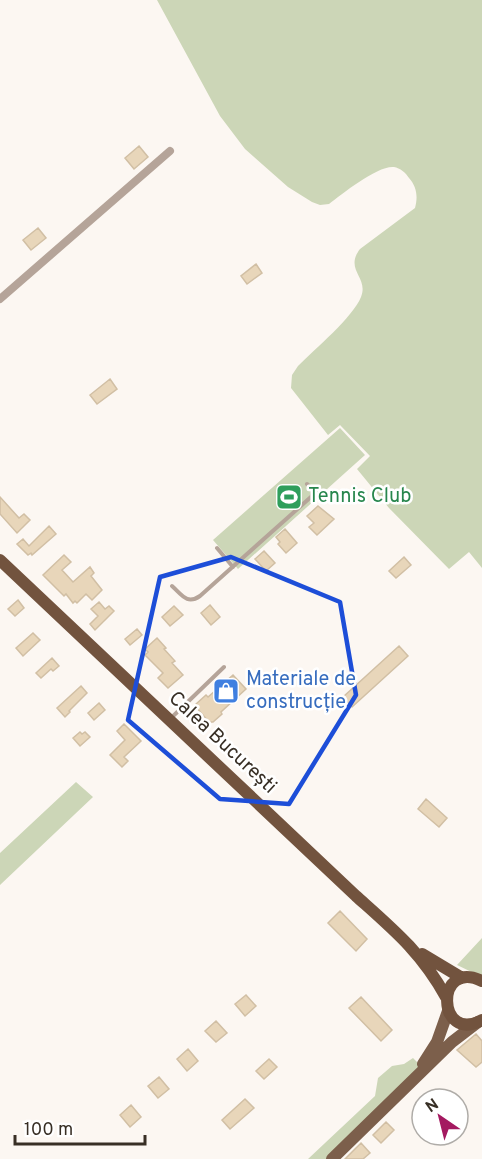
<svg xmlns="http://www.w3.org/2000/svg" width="482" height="1159" font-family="Overpass,sans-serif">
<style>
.green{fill:#ccd6b7}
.building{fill:#e8d6ba;stroke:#d1bfa4;stroke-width:1.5}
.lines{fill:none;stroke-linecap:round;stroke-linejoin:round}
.service{stroke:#b5a499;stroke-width:4}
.minor{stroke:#b5a499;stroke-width:8}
.primary{stroke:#7c5f4b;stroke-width:12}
.trunk{stroke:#72533e;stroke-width:12}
.marked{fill:none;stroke:#1d4ed8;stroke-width:4.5;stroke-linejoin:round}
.labels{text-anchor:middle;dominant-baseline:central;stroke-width:5;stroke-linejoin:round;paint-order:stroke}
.leisure-label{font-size:20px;fill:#27864d;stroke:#fff;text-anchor:start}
.shop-label{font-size:20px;fill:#366cbe;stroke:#fff;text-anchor:start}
.street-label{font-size:20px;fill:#382f25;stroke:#fff}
</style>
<rect width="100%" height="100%" fill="#fcf7f2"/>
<path class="green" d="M157 0H482V568L469 552 449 569 389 508 357 469 370 456 340 425 328 435 291 388 292 375 298 366C315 349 353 317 361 297 369 277 344 270 360 249L415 208C418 197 417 187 409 178 406 173 400 168 394 167 378 165 342 194 329 204L320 205 312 202 288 187 245 149 220 116Z
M340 428 365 455 238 569 213 540Z
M76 782 93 797 0 885V853Z
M482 938V977L457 965Z
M413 1058 427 1072 337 1159H308L375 1096 378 1078 392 1066 404 1064Z"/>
<path class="building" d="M139 146 148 157 134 169 125 158Z
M38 228 46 238 31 250 23 240Z
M256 264 262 273 247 284 241 276Z
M110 379 117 389 97 404 90 395Z
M0 497 19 518 24 514 30 520 17 533 0 514Z
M318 506 334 519 317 535 309 527 314 523 307 516Z
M49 526 56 534 32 555 31 553 28 555 17 544 23 539 29 546Z
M285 529 297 543 286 553 278 544 280 542 276 537Z
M264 551 275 563 266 571 255 559Z
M64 555 71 562 62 570 73 582 90 567 94 573 91 576 102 590 92 600 86 594 77 603 75 601 73 603 66 594 64 596 43 575Z
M404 557 411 565 396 578 389 571Z
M18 600 24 608 15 616 8 609Z
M99 602 105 609 109 606 114 611 95 630 90 624 98 616 91 609Z
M210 605 220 617 211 625 201 613Z
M174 606 183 615 170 626 162 617Z
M137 629 142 635 130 645 125 639Z
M33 633 40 640 23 656 16 648Z
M157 638 166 648 164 649 175 661 172 663 183 675 168 688 158 678 163 673 145 655 148 652 145 649Z
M399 646 408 656 352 707 343 697Z
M52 658 59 666 53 671 51 669 41 678 36 673Z
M233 675 246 689 221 712 222 714 213 722H209L196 707V704L206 695 208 697Z
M81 686 87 693 69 711 70 712 65 717 57 708Z
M99 703 105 710 94 720 88 713Z
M124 724 141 741 124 757 128 761 122 767 110 755 125 740 117 731Z
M80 732 82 734 85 732 90 737 80 746 73 738Z
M426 799 447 818 439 827 418 809Z
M340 911 367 939 356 951 328 923Z
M246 995 256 1006 245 1016 235 1004Z
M361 997 392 1030 381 1041 349 1008Z
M216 1021 227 1033 216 1042 205 1031Z
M476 1034 482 1041V1062L476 1067 457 1050Z
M188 1049 198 1061 187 1071 177 1059Z
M269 1059 277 1067 264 1079 256 1071Z
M159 1077 169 1089 158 1098 148 1086Z
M245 1099 254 1108 230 1129 222 1120Z
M131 1105 141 1117 130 1127 120 1115Z
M386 1122 394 1130 381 1143 373 1135Z
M361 1143 370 1153 363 1159H345Z"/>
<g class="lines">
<path class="service" d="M217 548 233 567
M172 586C182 595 187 605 200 596L312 496 313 490 307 484
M170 719 224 667"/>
<path class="minor" d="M0 299 170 151"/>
<path class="primary" d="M423 1064 437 1042 448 1011
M332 1159 452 1042 478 1022"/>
<path class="trunk" d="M0 560 356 896C394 930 421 952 446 997
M422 954 462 978
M482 981C434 958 437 1045 482 1020"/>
</g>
<path class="marked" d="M231 557 340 602 356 695 289 804 220 799 128 720 160 577Z"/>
<defs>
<symbol id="stadium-square" viewBox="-11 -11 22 22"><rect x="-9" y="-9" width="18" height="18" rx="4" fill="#2e9e5b" stroke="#fff"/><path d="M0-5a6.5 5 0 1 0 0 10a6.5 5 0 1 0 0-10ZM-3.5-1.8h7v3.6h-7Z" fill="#fff"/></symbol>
<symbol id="shop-square" viewBox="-11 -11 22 22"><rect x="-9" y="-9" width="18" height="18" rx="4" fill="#3f7fe0" stroke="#fff"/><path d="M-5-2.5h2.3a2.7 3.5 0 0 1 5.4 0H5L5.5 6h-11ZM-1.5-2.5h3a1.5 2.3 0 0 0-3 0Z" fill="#fff"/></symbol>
</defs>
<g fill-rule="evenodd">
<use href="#stadium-square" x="274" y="482" width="30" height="30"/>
<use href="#shop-square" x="211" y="676" width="30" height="30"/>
</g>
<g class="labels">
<g class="leisure-label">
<text x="308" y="497">Tennis Club</text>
</g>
<g class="shop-label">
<text x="246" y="680">Materiale de<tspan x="246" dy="23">construcție</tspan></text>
</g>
<g class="street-label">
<text transform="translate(222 743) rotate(43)">Calea București</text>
</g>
</g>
<g transform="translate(440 1117) rotate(325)"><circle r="28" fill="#ffffff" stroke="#afaca8" stroke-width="1.5"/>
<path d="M0-4.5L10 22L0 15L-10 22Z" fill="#a41960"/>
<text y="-9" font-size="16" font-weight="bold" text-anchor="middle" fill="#382f25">N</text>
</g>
<path d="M15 1135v9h130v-9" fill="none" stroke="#382f25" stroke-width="3"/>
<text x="24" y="1135" font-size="18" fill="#382f25" stroke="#ffffff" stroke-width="4.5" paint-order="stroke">100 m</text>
</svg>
